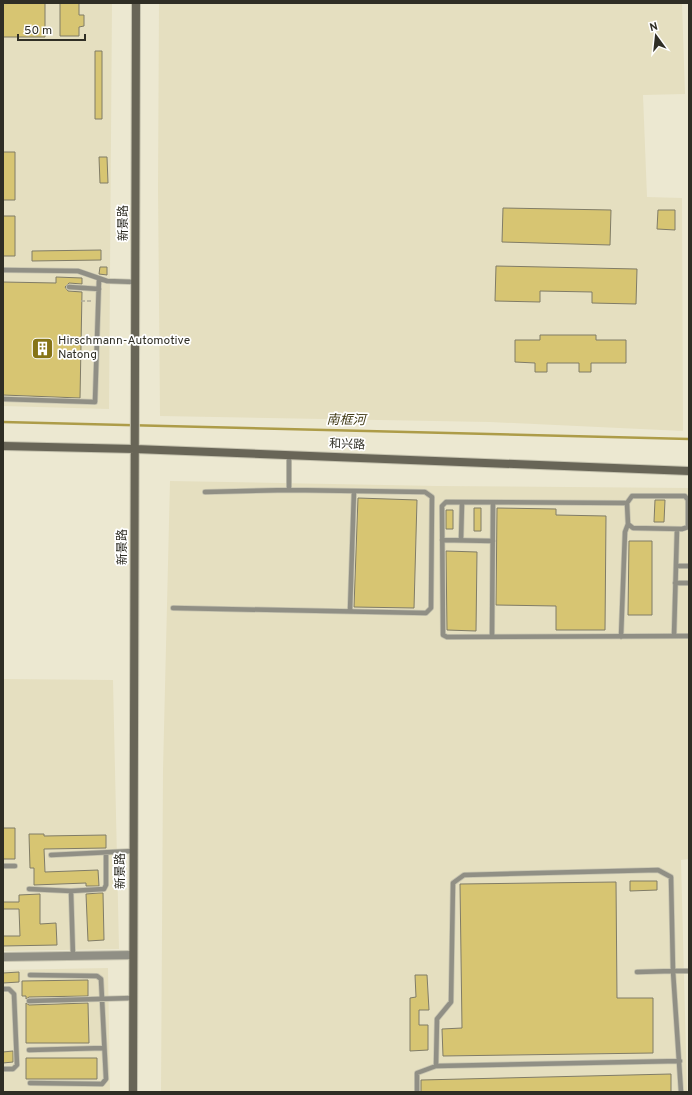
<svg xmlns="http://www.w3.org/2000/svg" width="692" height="1095" font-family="Overpass,'Noto Sans SC',sans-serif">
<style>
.built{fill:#e5dfc0}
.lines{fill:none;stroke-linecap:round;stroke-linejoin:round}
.stream{stroke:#ad9c48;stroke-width:2.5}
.building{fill:#d7c572;stroke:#807c67}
.lane-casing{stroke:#c6c3af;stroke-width:6}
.street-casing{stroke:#c6c3af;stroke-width:10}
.secondary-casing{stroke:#c6c3af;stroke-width:10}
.path{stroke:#b0ad9a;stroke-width:1.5;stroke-dasharray:4 2;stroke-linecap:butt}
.lane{stroke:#908f85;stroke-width:4.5}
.street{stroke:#908f85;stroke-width:8}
.secondary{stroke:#686557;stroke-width:8}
.labels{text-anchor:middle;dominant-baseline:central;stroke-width:3.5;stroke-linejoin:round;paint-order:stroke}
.street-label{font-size:12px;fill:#2f2e25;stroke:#fff}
.poi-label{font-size:12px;fill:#2f2e25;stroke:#fff;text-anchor:start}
.water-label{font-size:13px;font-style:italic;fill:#423b16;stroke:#fff}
</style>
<rect width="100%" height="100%" fill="#ece8d1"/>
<path class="built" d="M3 3H112L109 409 3 406Z
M159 3H682L685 94 643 95 647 197 682 198 683 431 490 422 160 416 158 188Z
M170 481 437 486 689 488V859L681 860 687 1092H161L163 770Z
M3 679 113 680 119 949 3 951Z
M108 968 110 1092H3V970Z"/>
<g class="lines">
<path class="stream" d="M3 422 689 439"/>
</g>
<path class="building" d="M3 3H45V37H3Z
M60 3H79V15H84V26L79 27V36H60Z
M95 51H102V119H95Z
M3 152H15V200H3Z
M99 157H107L108 183H100Z
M503 208 611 210 610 245 502 242Z
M658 210H675V230L657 229Z
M3 216H15V256H3Z
M101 250V260L32 261V251Z
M496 266 637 269 636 304 592 303V292L540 291V302L495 301Z
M100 267H107V275L99 274Z
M56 277 82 278V284L69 283 65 287 68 291 82 292 80 398 3 395V282L56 283Z
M540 335H596V340H626V363H591V372H579V363H547V372H535V363L515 362V340H540Z
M358 498 417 500 414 608 354 607Z
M655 500H665L664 522H654Z
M474 508H481V531H474Z
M497 508 556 509V515L606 516 605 630H556V606L496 605Z
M446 510H453V529H446Z
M629 541H652V615H628Z
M446 551 477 552 476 631 447 630Z
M3 828H15V859H3Z
M29 834H44V836L106 835V848L44 849 45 872 98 870 99 886H86V883L34 885V868H30Z
M630 881H657V890L630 891Z
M616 882 617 998H653V1053L443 1056 442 1029 462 1028 460 884Z
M99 893H103L104 940 88 941 86 894Z
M40 894V924L56 923 57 945 3 946V936H20L19 909H3V902H19V895Z
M19 972V982L3 983V973Z
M415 975H427L429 1010H419V1025H428V1050L410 1051V998L416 997Z
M88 980V996L29 997 26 999V996H22V981Z
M26 1003 29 1005 88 1003 89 1043H26Z
M13 1051V1062L3 1063V1052Z
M26 1058H97V1079H26Z
M671 1074V1092H421V1080Z"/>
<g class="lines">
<defs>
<path id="lane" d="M3 270 78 271 107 281 135 282
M69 287 99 289
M3 399 95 402 99 279
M289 490V455
M632 496H685L688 500V527L682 529 633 528 628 524 627 503Z
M627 503 446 502 442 506 443 635 447 637 689 636
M442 540 493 541
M461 540 462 503
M676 566H689
M675 583H689
M173 608 426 613 431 608 432 497 425 492 289 490 205 492
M350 611 354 491
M674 636 677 529
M492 637 493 503
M621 637 625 532 628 524
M51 855 133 851
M3 866H15
M29 889 71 891 104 889 106 885V853
M71 891 73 956
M637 972 673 971 681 1092
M3 989H9L14 994 17 1065 13 1069H3
M29 1001 133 998
M29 1050 104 1048
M680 1061 436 1066 437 1019 451 1002 453 883 464 875 658 870 671 877 673 971H689
M30 1083 102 1084 106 1079 101 979 97 976 30 975
M417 1092V1073L436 1066"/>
<path id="street" d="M3 957 133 955"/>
<path id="secondary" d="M3 446 135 449 689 471
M133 1092 136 3"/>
</defs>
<use href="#lane" class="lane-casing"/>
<use href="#street" class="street-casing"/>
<use href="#secondary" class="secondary-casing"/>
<path class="path" d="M81 301H91"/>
<use href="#lane" class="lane"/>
<use href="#street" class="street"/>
<use href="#secondary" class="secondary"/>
</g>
<defs>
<symbol id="building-square" viewBox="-11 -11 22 22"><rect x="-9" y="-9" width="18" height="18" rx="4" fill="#867417" stroke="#fff"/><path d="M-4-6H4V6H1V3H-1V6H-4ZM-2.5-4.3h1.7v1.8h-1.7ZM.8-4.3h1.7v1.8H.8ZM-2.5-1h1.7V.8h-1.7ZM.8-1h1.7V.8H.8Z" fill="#fff"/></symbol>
</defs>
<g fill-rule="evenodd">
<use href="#building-square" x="30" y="336" width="25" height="25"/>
</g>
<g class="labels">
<g class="street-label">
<text transform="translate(124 223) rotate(-90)">新景路</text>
<text transform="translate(347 445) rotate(2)">和兴路</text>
<text transform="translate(123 547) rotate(-90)">新景路</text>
<text transform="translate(121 871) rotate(-90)">新景路</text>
</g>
<g class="poi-label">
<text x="58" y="341">Hirschmann-Automotive<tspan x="58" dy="14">Natong</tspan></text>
</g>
<g class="water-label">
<text transform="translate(346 421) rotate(1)">南框河</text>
</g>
</g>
<rect width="692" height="1095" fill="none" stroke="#2f2e25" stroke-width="8"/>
<g transform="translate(656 36) rotate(345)" stroke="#ffffff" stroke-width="3" paint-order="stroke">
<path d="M0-3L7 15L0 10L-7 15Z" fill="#2f2e25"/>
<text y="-6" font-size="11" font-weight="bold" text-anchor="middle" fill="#2f2e25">N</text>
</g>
<path d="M18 34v6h67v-6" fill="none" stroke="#2f2e25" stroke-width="2"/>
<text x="24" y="34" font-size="12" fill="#2f2e25" stroke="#ffffff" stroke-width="3" paint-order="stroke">50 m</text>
</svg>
